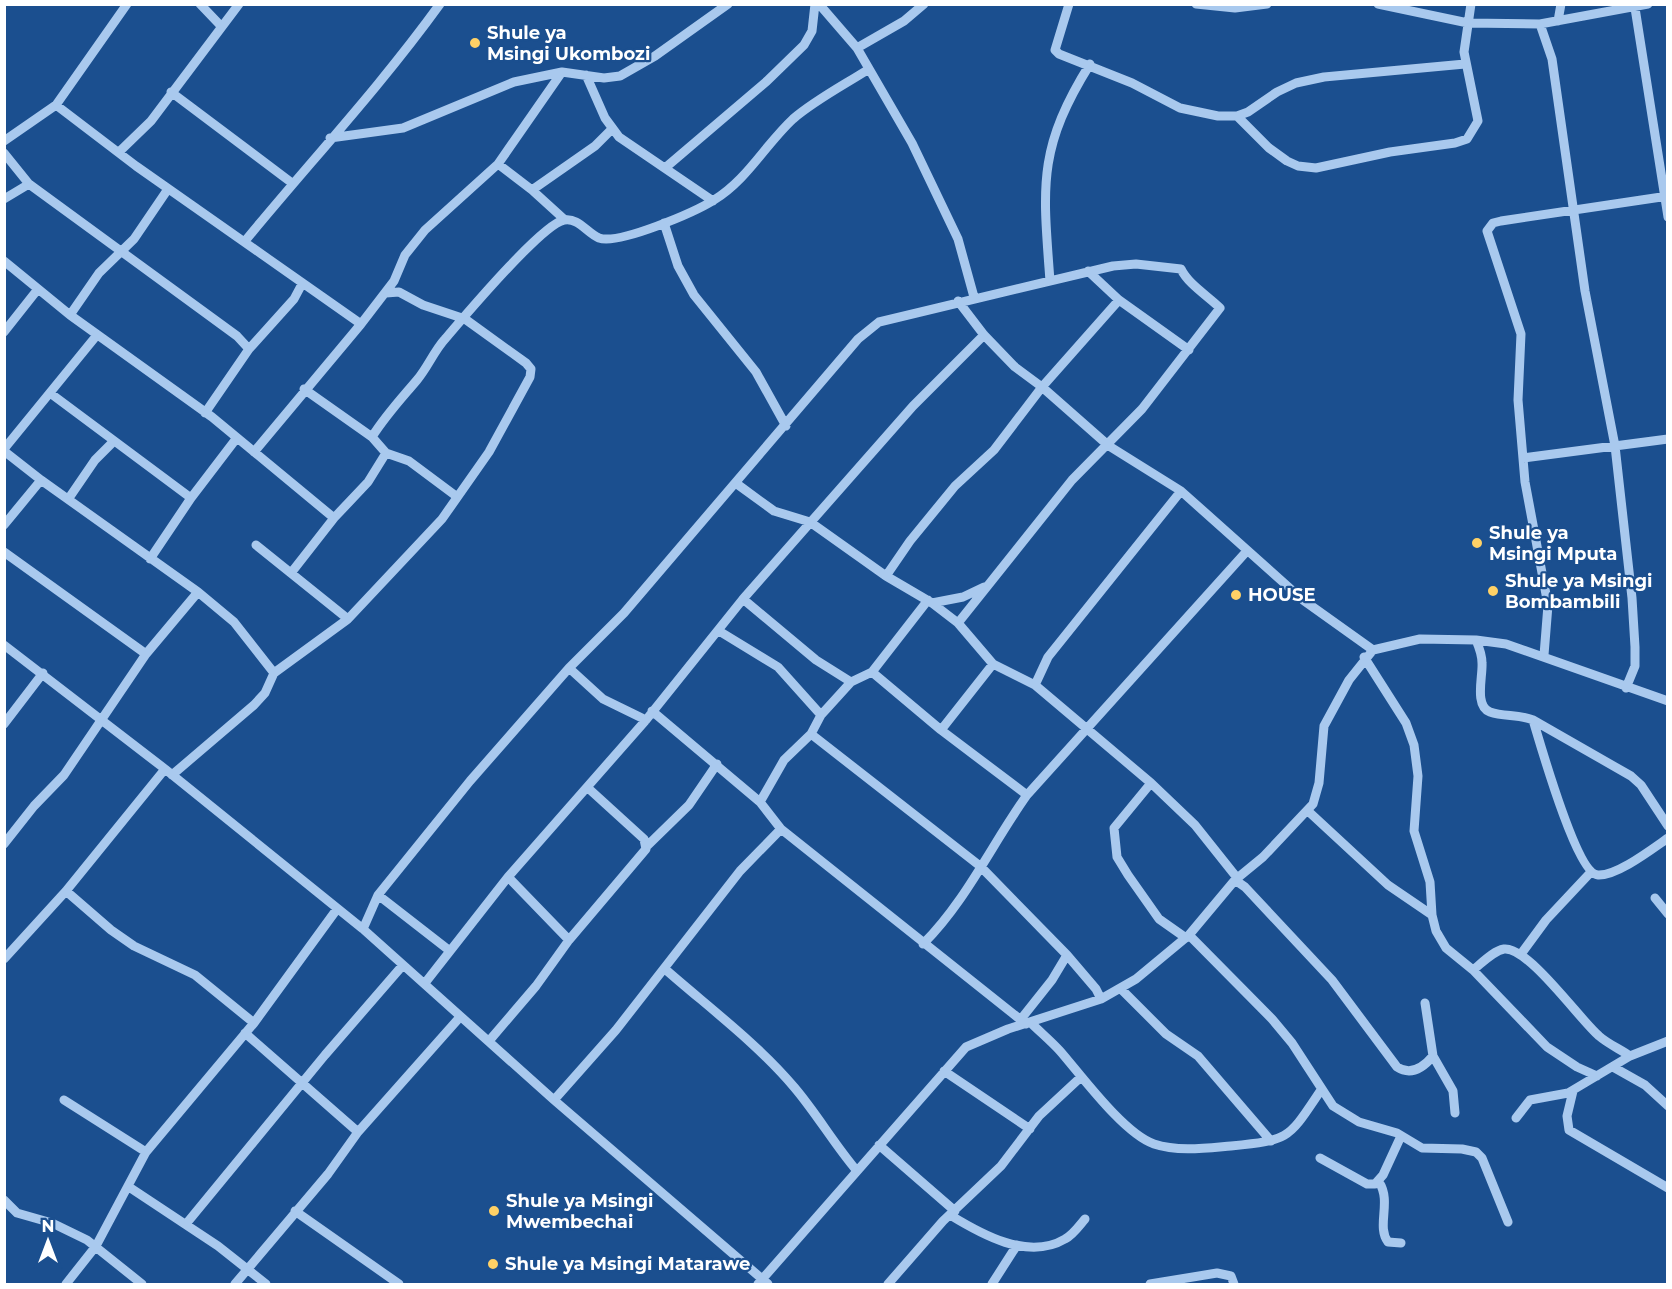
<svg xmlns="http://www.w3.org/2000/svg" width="1672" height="1289" font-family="Montserrat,sans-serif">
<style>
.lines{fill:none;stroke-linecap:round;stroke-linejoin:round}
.minor{stroke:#a9c9ee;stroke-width:9}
.poi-dot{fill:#ffd166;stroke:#1b4f8f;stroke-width:2}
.labels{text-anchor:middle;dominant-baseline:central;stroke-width:4.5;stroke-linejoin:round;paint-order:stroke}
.poi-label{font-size:18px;font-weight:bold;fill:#fff;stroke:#1b4f8f;text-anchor:start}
</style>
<rect width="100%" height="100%" fill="#1b4f8f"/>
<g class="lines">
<path class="minor" d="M200 4 221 26
M819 4 857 48 912 143 958 239 974 297
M1069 4 1055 50 1059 54 1132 83 1180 108 1218 116H1237L1248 112 1277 92 1296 83 1324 77 1465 64
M1196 4 1235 8 1267 4
M1378 4 1468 23 1540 24 1648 4
M1635 8 1668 217
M1558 21 1561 4
M1540 24 1552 59 1585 291 1615 446 1632 598 1635 647V666L1626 688
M857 48 904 21 924 4
M586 75 605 118 619 137 713 201
M171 92 292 183
M56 105 136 166 361 324
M1237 116 1269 148 1287 161 1298 166 1316 168 1390 152 1455 143 1467 139 1478 121 1464 52 1471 4
M330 138 403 128 514 82 562 72 604 78 620 76 655 56 728 4
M4 141 56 105 127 4
M119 152 151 121 239 4
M4 153 29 184 237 336 249 349
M498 164 532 190 565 220
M665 168 767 81 804 45 812 31 815 4
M532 190 595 146 612 129
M4 199 29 184
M664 223 678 266 694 295 756 372 786 426
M245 241C310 162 380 87 440 4
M4 261 70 315 212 417 334 518
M1088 271 1119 300 1189 350
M1050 281C1043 186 1037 149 1090 64
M958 301 984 335 1015 367 1042 387 1109 446 1181 491 1303 600 1373 650
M70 315 99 273 134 239 168 189
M4 332 38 289
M304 389 372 437
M50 393 191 498
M205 413 249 349 294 299 302 284
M4 449 97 335
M4 451 41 480 198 592 234 622 274 673
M254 452 361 324 394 281 405 255 425 230 498 164 562 72
M1523 458 1668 439
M737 484 774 511 810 522 886 576 932 603 958 623 993 664 1035 685 1151 783 1195 825 1238 879
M456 496 409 461 386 453 372 437C385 416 401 399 417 380 428 367 434 351 445 339 464 317 541 225 564 220 578 217 587 233 599 238 619 245 695 212 714 200 747 180 765 145 793 119 815 100 844 85 869 69
M69 498 95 460 113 442
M4 525 41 480
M256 545 348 619
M4 552 146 654
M150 559 191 498 236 439
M291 573 334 518 368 482 386 453
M886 576 910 541 955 486 994 450 1042 387 1119 300
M743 599 816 660 851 682
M932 603 963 597 984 587
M719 631 778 667 821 715
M1476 640C1479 647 1482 655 1482 663 1483 676 1474 706 1490 712 1504 717 1519 714 1533 720L1631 776 1641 785 1668 826
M4 645 165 769 363 929 554 1100 768 1284
M1544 655 1548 605 1525 482 1518 400 1521 334 1487 231 1493 223 1501 221 1668 196
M1364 657 1406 723 1414 745 1418 776 1414 831 1430 882 1432 915 1436 931 1446 948 1473 970 1547 1047 1577 1067 1597 1076
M569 668 603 699 646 720
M872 672 941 730 1027 795
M1035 685 1048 657 1181 491
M652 711 760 802 781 829 1026 1024
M1533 720C1540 743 1577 874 1598 875 1617 876 1652 849 1668 838
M4 724 43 673
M941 730 993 664
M811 734 980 866 1067 955 1096 989 1101 999
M172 775 254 705 265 693 274 673 348 619 442 519 489 452 530 377 531 369 526 363 465 319 423 305 399 292 386 293
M1151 783 1114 828 1117 857 1128 875 1159 919 1186 938
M760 802 784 760 811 734 821 715 851 682 872 672 928 600
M1308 811 1388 885 1432 915
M4 844 34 806 64 775 146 654 198 592
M647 846 689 805 717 764
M508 877 569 940
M1235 880 1245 887 1332 980 1397 1067C1411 1076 1423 1068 1433 1056
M66 891 111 930 134 946 195 975 254 1023
M378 895 450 951
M1655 898 1668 914
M363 929 378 895 470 781 569 668 624 613 858 339 879 322 1113 266 1136 264 1181 269C1188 284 1208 296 1220 308L1142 409 1072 480 958 623
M1189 935 1272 1019 1292 1043 1333 1106 1359 1122 1397 1133 1422 1148 1462 1149 1476 1152 1482 1158 1508 1222
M923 944C966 901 992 844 1027 795L1246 552
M1521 954 1546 920 1591 872
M4 959 66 891 165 769
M665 969C707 1006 758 1044 794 1087 817 1114 834 1144 857 1171
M1473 970C1482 963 1493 951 1504 949 1528 946 1580 1020 1599 1036 1608 1044 1620 1049 1630 1056
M425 983 508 877 646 720 743 599 913 406 984 335
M1121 989 1166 1034 1198 1056 1271 1141
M1425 1003 1433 1056 1453 1091 1455 1113
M1021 1019 1052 980 1067 955
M1030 1022C1040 1032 1051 1041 1060 1051 1081 1075 1124 1134 1154 1144 1178 1152 1207 1148 1231 1146 1291 1140 1288 1139 1321 1090
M245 1033 358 1132
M489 1041 536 986 569 940 646 849 644 839 588 788
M1613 1067 1645 1085 1668 1106
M944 1071 1030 1129
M1573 1091 1567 1116 1569 1130 1668 1188
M64 1100 146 1152
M554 1100 616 1030 740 871 781 829
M1516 1118 1530 1100 1568 1093 1630 1056 1668 1041
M879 1145 955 1211
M1320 1158 1367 1184H1375L1383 1175 1401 1136
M1379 1182C1392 1202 1376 1226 1388 1242L1401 1243
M129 1187 218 1246 266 1284
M4 1200 17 1213 52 1223 87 1240 142 1284
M295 1211 399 1284
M950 1215C981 1234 1028 1261 1065 1239 1073 1235 1079 1226 1085 1219
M186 1224 325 1055 403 965
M66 1284 96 1246 146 1152 254 1023 337 909
M235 1284 328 1174 358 1132 460 1017
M758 1284 966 1047 1008 1029 1101 999 1136 979 1189 935 1235 880 1263 857 1313 804 1319 783 1324 726 1349 680 1373 650 1420 639 1476 640 1506 644 1668 701
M888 1284 943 1221 1001 1166 1039 1116 1081 1077
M992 1284 1017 1245
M1150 1284 1217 1273 1231 1276 1234 1284"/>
</g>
<g class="poi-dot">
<circle cx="475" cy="43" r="6"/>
<circle cx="1477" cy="543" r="6"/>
<circle cx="1493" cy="591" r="6"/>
<circle cx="1236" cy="595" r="6"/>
<circle cx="494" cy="1211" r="6"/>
<circle cx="493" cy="1264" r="6"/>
</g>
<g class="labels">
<g class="poi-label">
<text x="487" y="33">Shule ya<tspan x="487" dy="21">Msingi Ukombozi</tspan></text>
<text x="1489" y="533">Shule ya<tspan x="1489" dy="21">Msingi Mputa</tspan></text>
<text x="1505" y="581">Shule ya Msingi<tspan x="1505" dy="21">Bombambili</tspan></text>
<text x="1248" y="595">HOUSE</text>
<text x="506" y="1201">Shule ya Msingi<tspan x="506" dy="21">Mwembechai</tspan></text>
<text x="505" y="1264">Shule ya Msingi Matarawe</text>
</g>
</g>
<rect width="1672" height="1289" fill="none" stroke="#ffffff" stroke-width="12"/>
<g transform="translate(48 1241)" stroke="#1b4f8f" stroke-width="4.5" paint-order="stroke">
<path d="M0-4.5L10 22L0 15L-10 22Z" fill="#ffffff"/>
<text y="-9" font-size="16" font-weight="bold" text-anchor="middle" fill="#ffffff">N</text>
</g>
</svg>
